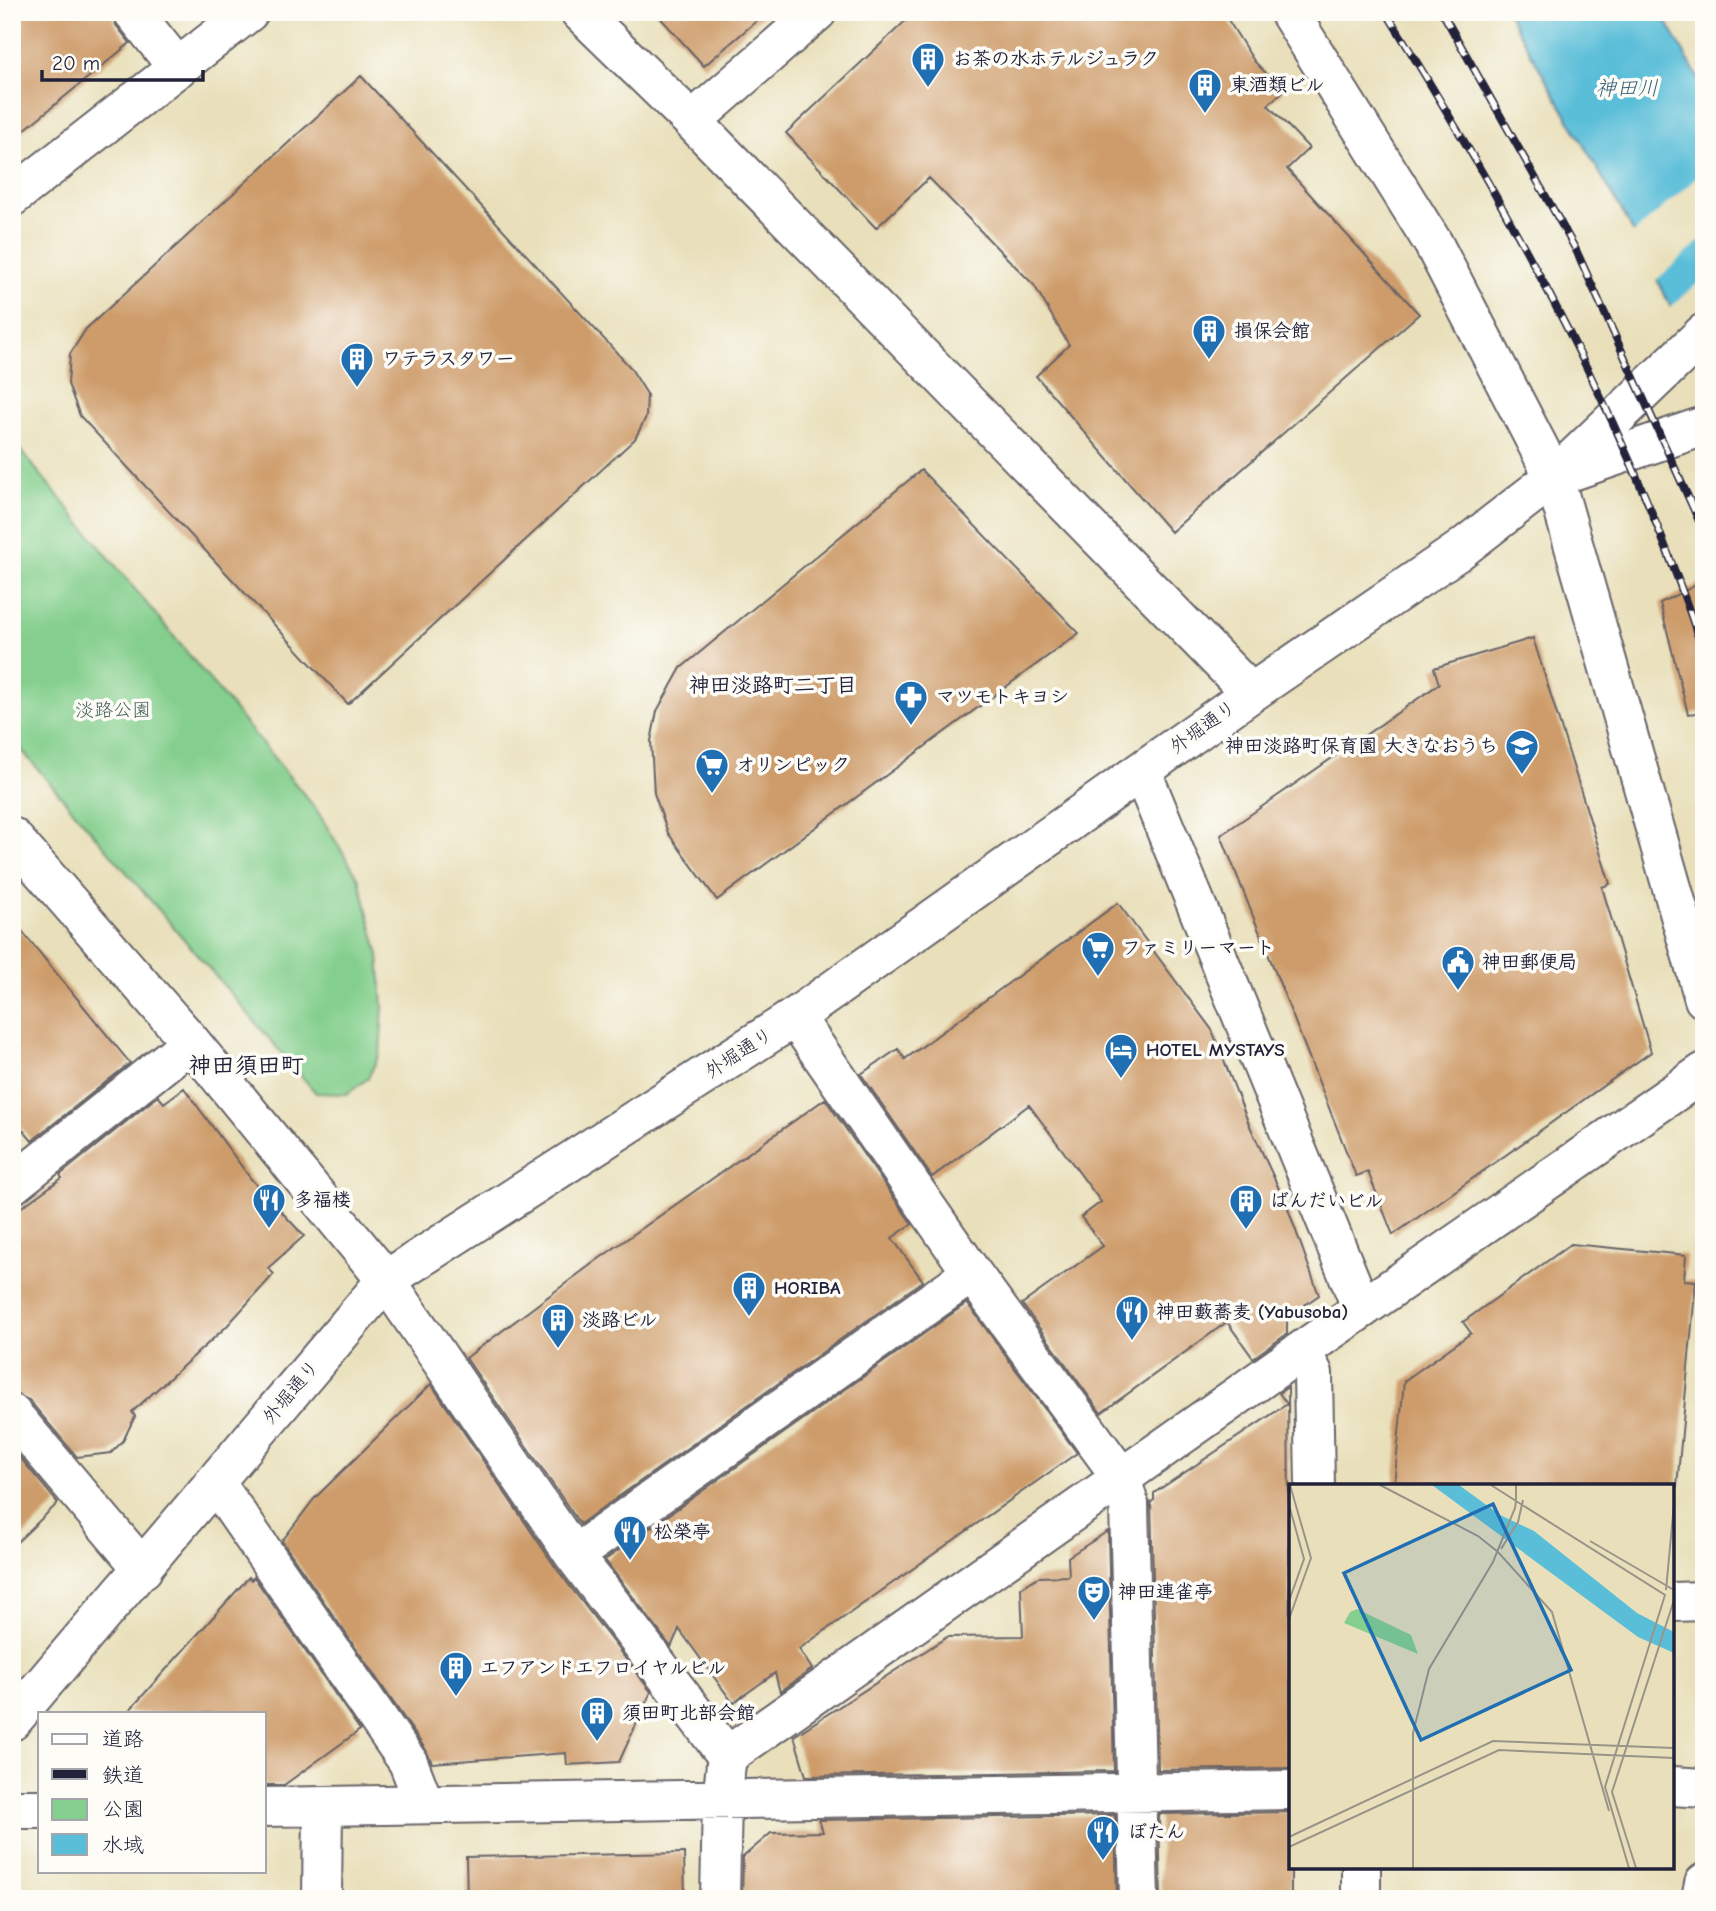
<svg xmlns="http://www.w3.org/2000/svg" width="1716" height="1911" font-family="'Comic Neue','Klee One',sans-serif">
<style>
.green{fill:#84cf8d;stroke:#537864;stroke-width:2}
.water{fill:#5abed8;stroke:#3e708a;stroke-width:2}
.pier{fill:#e9e0bb}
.building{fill:#ce9c6b}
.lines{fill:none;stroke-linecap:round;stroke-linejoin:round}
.minor-casing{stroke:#686468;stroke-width:42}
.major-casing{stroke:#686468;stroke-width:42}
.minor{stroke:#fff;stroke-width:38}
.major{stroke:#fff;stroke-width:38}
.rail-casing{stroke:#22223b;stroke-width:8}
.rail{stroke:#fdfcf7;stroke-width:5;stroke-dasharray:16;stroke-linecap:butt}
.labels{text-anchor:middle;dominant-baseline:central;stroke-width:7;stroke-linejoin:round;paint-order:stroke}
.poi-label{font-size:19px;font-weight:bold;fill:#22223b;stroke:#fdfcf7;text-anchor:start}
.park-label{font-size:19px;fill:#445f58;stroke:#fdfcf7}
.street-label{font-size:19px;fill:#22223b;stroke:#fdfcf7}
.water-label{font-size:21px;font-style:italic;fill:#38607a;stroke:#fdfcf7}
.neighbourhood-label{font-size:21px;font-weight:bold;fill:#22223b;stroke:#fdfcf7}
.quarter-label{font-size:23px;font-weight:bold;fill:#22223b;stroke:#fdfcf7}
.inset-road{fill:none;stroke:#999488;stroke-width:2}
.view{fill:#1f6fb2;fill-opacity:0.15;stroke:#1f6fb2;stroke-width:3.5}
.inset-edge{fill:none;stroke:#22223b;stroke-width:3.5}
</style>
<rect width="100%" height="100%" fill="#fdfcf7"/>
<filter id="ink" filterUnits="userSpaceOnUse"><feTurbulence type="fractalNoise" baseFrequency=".0143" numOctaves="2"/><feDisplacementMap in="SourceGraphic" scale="14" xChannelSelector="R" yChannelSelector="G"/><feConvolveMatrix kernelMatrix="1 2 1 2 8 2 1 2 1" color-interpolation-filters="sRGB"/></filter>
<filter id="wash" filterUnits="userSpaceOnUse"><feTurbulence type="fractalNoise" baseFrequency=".00686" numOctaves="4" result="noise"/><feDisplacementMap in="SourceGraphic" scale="28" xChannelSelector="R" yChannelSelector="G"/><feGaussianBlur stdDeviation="1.57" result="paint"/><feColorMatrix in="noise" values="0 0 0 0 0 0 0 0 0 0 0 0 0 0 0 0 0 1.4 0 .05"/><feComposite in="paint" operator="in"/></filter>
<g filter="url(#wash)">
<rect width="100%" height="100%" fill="#e9e0bb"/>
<path class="green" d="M12 440 316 809 359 879 379 955 383 1007 380 1053 368 1078 347 1094 316 1093 12 739Z"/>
<path class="water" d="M1507 12H1661L1704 88V373L1627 220Z"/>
<path class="pier" d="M1704 171V238L1654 282 1631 236Z
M1704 278V377L1668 309Z"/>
<g id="blocks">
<path class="building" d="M12 12H112L116 25 130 43 12 140Z
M655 12H767L704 66Z
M915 12H1223L1254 61 1283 91 1268 105 1309 148 1287 169 1419 314 1171 532 1036 376 1069 345 1034 285 1004 255 929 178 876 228 786 133Z
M361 76 630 367 647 394 646 417 635 439 348 704 80 416 68 384 70 354 86 329Z
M921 470 1079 633 717 900 668 833 654 793 651 741 657 711 681 668Z
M1704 581V712L1688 714 1660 603Z
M1533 638 1610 884 1602 887 1651 1052 1393 1235 1368 1172 1356 1176 1221 835 1439 684 1434 668Z
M1118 903 1212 1030 1249 1124 1287 1206 1319 1295 1287 1317V1334L1253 1358 1227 1322 1101 1413 1022 1304 1103 1246 1081 1217 1101 1202 1029 1105 932 1177 861 1074 898 1049 905 1059Z
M12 919 130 1063 32 1141 12 1117Z
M184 1088 251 1179 304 1236 268 1268 274 1274 226 1327 132 1412 135 1416 123 1441 111 1453 77 1457 29 1400 12 1393V1214L62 1178 60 1175 158 1096 164 1103Z
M825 1099 912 1224 892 1238 923 1281 580 1524 466 1358 593 1263Z
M1571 1244 1686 1255 1684 1280 1696 1281 1677 1486H1394L1404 1381 1471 1333 1463 1322Z
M967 1303 1077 1453 799 1649 812 1669 780 1692 775 1673 733 1703 679 1629 671 1647 605 1560Z
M431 1384 556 1568 651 1692 619 1762 567 1765 566 1753 432 1763 426 1750 282 1541 314 1499Z
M1288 1387 1291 1768 1158 1770 1151 1502 1154 1500V1493L1287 1404 1279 1393Z
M12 1448 58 1503 12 1547Z
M1108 1531 1114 1771 806 1776 794 1736 947 1637 1023 1636 1021 1588 1038 1577 1069 1576 1068 1557Z
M249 1577 251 1580 254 1577 360 1730 284 1785H264V1713H127Z
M1291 1812V1899H1161L1159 1814Z
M1115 1815 1117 1899H742L743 1857 771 1833 823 1832 819 1820Z
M684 1853 685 1899H467L466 1857Z"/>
</g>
</g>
<g filter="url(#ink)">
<use href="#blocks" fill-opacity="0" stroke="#686468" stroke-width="2"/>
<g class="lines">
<defs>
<path id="minor" d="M133 12 178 68
M580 12 692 121 1251 693
M1289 12 1433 243 1554 477 1704 999
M692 121 817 12
M12 197 249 12
M1142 772 1362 1309
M12 837 191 1042 386 1280 574 1555 727 1756
M795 1017 972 1273 1121 1477 1129 1504 1139 1899
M12 1185 191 1042
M1301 1351 1313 1373 1315 1486
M12 1414 143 1569
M215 1482 408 1762 424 1803
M574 1555 972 1273
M1672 1602 1704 1601
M1672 1786 1704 1788
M264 1807 1291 1790
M12 1809H40
M1361 1867V1899
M322 1899 323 1806
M720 1899 722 1798 727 1756 1301 1351 1704 1072
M1701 1899 1704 1883"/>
<path id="major" d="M1563 474 1704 426
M12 1721 386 1280 795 1017 1251 693 1460 550 1554 477 1704 333"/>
</defs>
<use href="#minor" class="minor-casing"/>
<use href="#major" class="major-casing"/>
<use href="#minor" class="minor"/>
<use href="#major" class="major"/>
<defs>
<path id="rail" d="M1386 12C1514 218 1628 422 1704 654
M1442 12 1576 250 1704 532"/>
</defs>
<use href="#rail" class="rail-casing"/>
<use href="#rail" class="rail"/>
</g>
</g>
<defs>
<symbol id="building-pin" viewBox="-11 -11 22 30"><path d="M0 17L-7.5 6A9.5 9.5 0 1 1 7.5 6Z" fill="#1f6fb2" stroke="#fdfcf7"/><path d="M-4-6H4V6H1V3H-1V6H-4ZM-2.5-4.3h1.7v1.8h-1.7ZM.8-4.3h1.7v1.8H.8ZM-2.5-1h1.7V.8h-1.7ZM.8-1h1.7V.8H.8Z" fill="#fff"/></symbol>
<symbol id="pharmacy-pin" viewBox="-11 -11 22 30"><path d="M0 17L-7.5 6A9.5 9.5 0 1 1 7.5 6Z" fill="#1f6fb2" stroke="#fdfcf7"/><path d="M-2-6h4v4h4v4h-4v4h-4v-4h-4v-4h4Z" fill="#fff"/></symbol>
<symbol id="school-pin" viewBox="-11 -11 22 30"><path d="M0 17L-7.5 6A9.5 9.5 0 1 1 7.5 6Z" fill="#1f6fb2" stroke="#fdfcf7"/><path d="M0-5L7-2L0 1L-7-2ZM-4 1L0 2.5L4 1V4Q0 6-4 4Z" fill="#fff"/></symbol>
<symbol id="supermarket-pin" viewBox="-11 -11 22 30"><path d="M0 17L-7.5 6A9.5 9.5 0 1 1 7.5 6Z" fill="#1f6fb2" stroke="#fdfcf7"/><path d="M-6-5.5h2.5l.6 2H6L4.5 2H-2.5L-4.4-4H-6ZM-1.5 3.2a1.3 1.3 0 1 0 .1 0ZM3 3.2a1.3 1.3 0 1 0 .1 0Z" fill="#fff"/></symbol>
<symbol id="civic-pin" viewBox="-11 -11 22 30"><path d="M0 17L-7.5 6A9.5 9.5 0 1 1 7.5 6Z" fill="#1f6fb2" stroke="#fdfcf7"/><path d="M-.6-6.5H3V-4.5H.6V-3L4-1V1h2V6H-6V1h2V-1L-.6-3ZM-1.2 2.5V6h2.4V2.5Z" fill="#fff"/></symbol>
<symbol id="hotel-pin" viewBox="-11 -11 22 30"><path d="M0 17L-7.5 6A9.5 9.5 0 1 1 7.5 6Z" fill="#1f6fb2" stroke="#fdfcf7"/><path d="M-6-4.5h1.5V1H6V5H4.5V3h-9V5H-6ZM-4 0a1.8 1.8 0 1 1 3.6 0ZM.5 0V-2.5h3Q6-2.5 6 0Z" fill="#fff"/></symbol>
<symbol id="restaurant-pin" viewBox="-11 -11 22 30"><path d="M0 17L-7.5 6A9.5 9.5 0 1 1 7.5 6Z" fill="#1f6fb2" stroke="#fdfcf7"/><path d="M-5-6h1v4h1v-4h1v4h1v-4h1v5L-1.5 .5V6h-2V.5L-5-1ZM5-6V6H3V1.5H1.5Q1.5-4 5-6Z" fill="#fff"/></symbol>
<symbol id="theatre-pin" viewBox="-11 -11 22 30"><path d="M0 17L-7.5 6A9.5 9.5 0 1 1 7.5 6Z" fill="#1f6fb2" stroke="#fdfcf7"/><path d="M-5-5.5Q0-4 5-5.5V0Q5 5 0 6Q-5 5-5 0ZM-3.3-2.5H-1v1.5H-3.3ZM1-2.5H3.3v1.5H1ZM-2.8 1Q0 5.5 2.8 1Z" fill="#fff"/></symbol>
</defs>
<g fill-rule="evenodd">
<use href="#building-pin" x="909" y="40" width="38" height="52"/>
<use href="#building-pin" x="1186" y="66" width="38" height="52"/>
<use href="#building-pin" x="1190" y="312" width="38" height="52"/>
<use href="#building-pin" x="338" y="340" width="38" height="52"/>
<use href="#pharmacy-pin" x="892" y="678" width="38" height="52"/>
<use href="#school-pin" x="1503" y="727" width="38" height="52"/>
<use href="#supermarket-pin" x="693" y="746" width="38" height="52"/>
<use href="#supermarket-pin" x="1079" y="929" width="38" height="52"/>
<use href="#civic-pin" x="1439" y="943" width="38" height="52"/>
<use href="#hotel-pin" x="1102" y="1031" width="38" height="52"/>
<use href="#restaurant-pin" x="250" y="1181" width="38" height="52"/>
<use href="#building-pin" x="1227" y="1182" width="38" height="52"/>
<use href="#building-pin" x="730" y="1269" width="38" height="52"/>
<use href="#restaurant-pin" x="1113" y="1293" width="38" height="52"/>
<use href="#building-pin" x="539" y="1301" width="38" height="52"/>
<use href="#restaurant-pin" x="611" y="1513" width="38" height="52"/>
<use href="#theatre-pin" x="1075" y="1573" width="38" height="52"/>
<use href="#building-pin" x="437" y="1649" width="38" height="52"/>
<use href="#building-pin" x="578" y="1694" width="38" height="52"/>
<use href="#restaurant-pin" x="1084" y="1813" width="38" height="52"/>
</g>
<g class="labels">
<g class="poi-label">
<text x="953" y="59">お茶の水ホテルジュラク</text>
<text x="1230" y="85">東酒類ビル</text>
<text x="1234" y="331">損保会館</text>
<text x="382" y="359">ワテラスタワー</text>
<text x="936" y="697">マツモトキヨシ</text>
<text x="1498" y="746" text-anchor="end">神田淡路町保育園 大きなおうち</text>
<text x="736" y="765">オリンピック</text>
<text x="1122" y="948">ファミリーマート</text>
<text x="1482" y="962">神田郵便局</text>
<text x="1146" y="1050">HOTEL MYSTAYS</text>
<text x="294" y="1200">多福楼</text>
<text x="1270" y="1201">ばんだいビル</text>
<text x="774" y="1288">HORIBA</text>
<text x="1156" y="1312">神田藪蕎麦 (Yabusoba)</text>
<text x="582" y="1320">淡路ビル</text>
<text x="654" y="1532">松榮亭</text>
<text x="1118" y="1592">神田連雀亭</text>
<text x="480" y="1668">エフアンドエフロイヤルビル</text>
<text x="622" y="1713">須田町北部会館</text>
<text x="1128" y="1832">ぼたん</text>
</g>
<g class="park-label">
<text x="113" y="710">淡路公園</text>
</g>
<g class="street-label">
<text transform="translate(1203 727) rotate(-36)">外堀通り</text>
<text transform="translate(739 1053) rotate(-33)">外堀通り</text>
<text transform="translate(291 1392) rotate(-50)">外堀通り</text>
</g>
<g class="water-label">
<text x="1627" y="88">神田川</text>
</g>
<g class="neighbourhood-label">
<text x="773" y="685">神田淡路町二丁目</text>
</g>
<g class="quarter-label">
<text x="246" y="1065">神田須田町</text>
</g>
</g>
<g transform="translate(1289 1484)">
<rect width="385" height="385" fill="#e9e0bb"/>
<path d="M68 125 122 151 129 170 55 139 61 128Z" fill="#84cf8d"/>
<path d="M143 1H170L211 31 245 47 348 129 385 148V169L349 153Z" fill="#5abed8"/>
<path class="inset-road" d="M91 1 189 52 209 68 263 128 320 327M227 1V17L376 111 316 303 340 384M0 21 15 75 0 117M301 57 385 106M212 65 229 38 234 16M377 106 385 20M0 135 22 74 1 1M0 353 204 257 385 264M0 363 210 266 385 274M124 384V249L140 185 204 78 226 24 227 17 202 1M347 384 323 308 385 116"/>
<path class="view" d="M204 20 282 186 132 256 55 89Z"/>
<rect width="385" height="385" class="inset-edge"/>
</g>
<rect width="1716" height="1911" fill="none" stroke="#fdfcf7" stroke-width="42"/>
<rect x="38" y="1712" width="228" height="161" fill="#fdfcf7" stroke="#a5a5ac" stroke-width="2"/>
<rect x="52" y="1734" width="35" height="10" fill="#ffffff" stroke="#a5a5ac" stroke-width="2"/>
<text x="102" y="1746" font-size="21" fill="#22223b">道路</text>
<rect x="52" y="1769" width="35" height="10" fill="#22223b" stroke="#a5a5ac" stroke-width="2"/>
<text x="102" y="1782" font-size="21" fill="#22223b">鉄道</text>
<rect x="52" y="1799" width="35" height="21" fill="#84cf8d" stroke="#a5a5ac" stroke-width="2"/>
<text x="102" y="1816" font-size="21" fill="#22223b">公園</text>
<rect x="52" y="1834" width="35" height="21" fill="#5abed8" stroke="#a5a5ac" stroke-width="2"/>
<text x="102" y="1852" font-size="21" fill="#22223b">水域</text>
<path d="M42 70v10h161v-10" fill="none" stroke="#22223b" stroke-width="3.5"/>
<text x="52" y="70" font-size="21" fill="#22223b" stroke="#fdfcf7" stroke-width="5" paint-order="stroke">20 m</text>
</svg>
